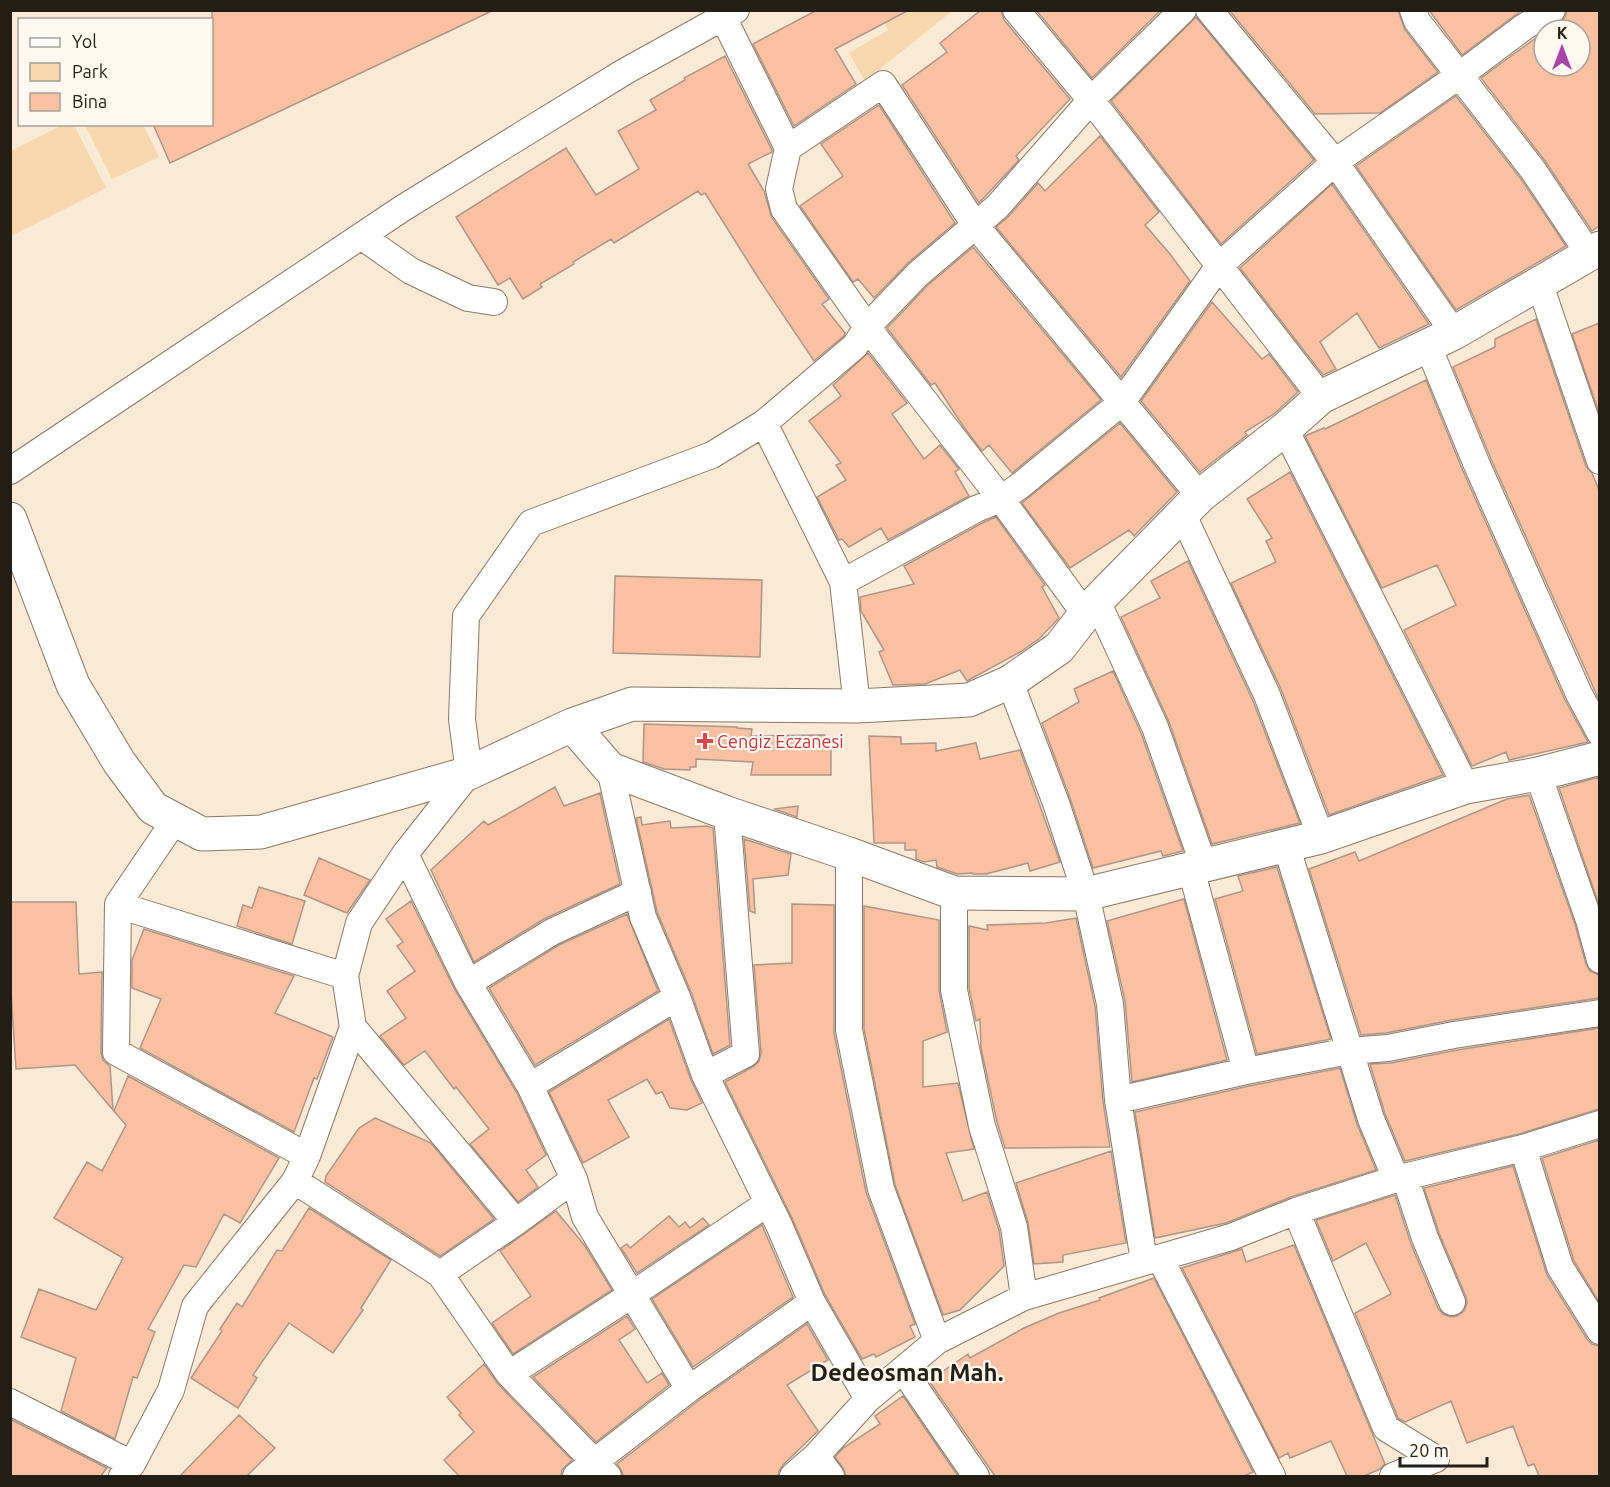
<svg xmlns="http://www.w3.org/2000/svg" width="1610" height="1487" font-family="Ubuntu,sans-serif">
<style>
.green{fill:#f7d7ad}
.building{fill:#fac0a2;stroke:#ad9589;stroke-width:1.5}
.lines{fill:none;stroke-linecap:round;stroke-linejoin:round}
.street-casing{stroke:#887966;stroke-width:28}
.secondary-casing{stroke:#887966;stroke-width:35}
.street{stroke:#fff;stroke-width:26}
.secondary{stroke:#fff;stroke-width:33}
.health-dot{fill:#e0444e;stroke:#fff8f0;stroke-width:2}
.labels{text-anchor:middle;dominant-baseline:central;stroke-width:4.5;stroke-linejoin:round;paint-order:stroke}
.health-label{font-size:18px;fill:#be3a42;stroke:#fff8f0;text-anchor:start}
.district-label{font-size:24px;font-weight:bold;fill:#231e16;stroke:#fff8f0}
</style>
<rect width="100%" height="100%" fill="#fae9d4"/>
<path class="green" d="M880 11H952L865 81 849 53 888 30Z
M65 124 74 125 106 188 11 236V151Z
M85 125H143L159 157 112 179Z"/>
<path class="building" d="M212 10H494L170 163 153 124H212Z
M817 10H909L835 49 856 84 794 126 753 44Z
M981 10H1001L1004 20 1070 99 1016 156 1019 160 979 203 902 85 947 52 940 43Z
M1036 10H1161L1092 78Z
M1229 10H1398L1405 30 1438 72 1380 113 1315 114Z
M1429 10H1522L1462 55Z
M1567 10H1599V226L1592 231 1545 161 1481 78 1544 32V66H1580V30H1548L1560 22 1565 17Z
M1196 17 1314 160 1221 244 1111 101Z
M725 56 772 150V152L748 164 764 191 772 218 829 299 822 304 845 333 844 336 814 361 759 279 705 193 701 195 698 191 614 243 611 239 573 262 574 264 540 284 542 287 523 299 510 278 498 285 456 217 566 148 596 195 639 169 618 131 656 110 650 100 685 80 684 78Z
M1456 96 1521 179 1566 246 1456 310 1356 166Z
M879 105 955 223 908 263 874 298 858 279 853 282 800 206 843 176 821 144Z
M1100 136 1159 212 1145 225 1170 254 1190 281 1121 377 996 227 1008 217 1038 183 1045 191Z
M1332 184 1429 324 1379 348 1357 313 1320 342 1336 369 1323 375 1240 268Z
M973 247 1101 400 1012 473 989 445 982 451 963 426 935 383 931 385 887 328 928 285Z
M1212 302 1262 359 1269 354 1298 392 1274 414 1245 432 1247 435 1200 472 1141 401Z
M1536 319 1586 466 1592 473 1599 490V700L1491 459 1453 367 1495 347V339Z
M1599 323V413L1572 334Z
M868 353 907 403 892 414 924 459 940 445 959 469 955 472 969 496 888 540 881 528 849 547 842 539 839 540 817 497 846 480 836 465 841 463 809 421 841 396 833 385Z
M1426 380 1463 471 1565 700 1588 742 1509 760 1506 752 1472 766 1404 630 1456 605 1437 565 1382 588 1305 436 1324 428 1325 429Z
M1120 423 1177 492 1134 536 1129 530 1070 568 1022 503Z
M1290 472 1443 775 1329 815 1281 689 1231 583 1276 562 1266 541 1272 538 1247 499Z
M996 517 1045 585 1042 587 1059 618 1039 639 1020 652 967 681 960 670 925 684 893 685 879 652 884 650 861 611 860 597 914 584 904 566 982 523Z
M1188 561 1253 701 1300 823 1212 844 1169 722 1121 617 1160 598 1151 581Z
M615 576 762 580 760 657 613 653Z
M1113 671 1141 733 1183 851 1163 856 1161 851 1093 868 1070 798 1042 723 1079 702 1074 689Z
M644 724 737 727V728L752 729 751 736 825 735V738H831V775H751L753 762 696 759V767H690V770L664 769 643 762Z
M869 736 901 737V744L936 743V751L976 743 980 759 1020 750 1060 862 1030 871 1028 863 986 874H973L972 873 957 874 937 867 936 860 924 862 916 859V850H905V843H874Z
M1599 777V905L1559 788Z
M555 787 564 806 600 793 620 884 544 919 474 962 431 870 484 821 488 825Z
M1529 795 1575 924 1586 964 1590 971 1599 975V998L1452 1020 1386 1033 1361 1035 1309 869 1355 852 1359 861 1507 799Z
M798 806 797 817 774 809Z
M641 817 642 825 670 821 671 828 707 826 713 828 730 1045 713 1054 691 992 657 912 636 818Z
M744 839 791 854 788 875 753 879 755 913 750 911Z
M319 858 370 880 347 913 304 895Z
M1277 867 1331 1039 1257 1054 1215 899 1243 891 1238 876Z
M259 887 305 901 292 944 237 926 243 905 252 908Z
M1184 899 1227 1060 1132 1082 1125 1001 1107 921Z
M411 901 455 990 517 1093 546 1155 526 1170 538 1187 518 1202 470 1144 489 1129 456 1087 454 1089 425 1051 404 1065 380 1036 406 1018 387 991 415 971 397 946 403 942 386 919Z
M10 902H76L79 974 102 972 101 1052 103 1060 110 1066 113 1110 75 1065 16 1069 10 977Z
M792 904 834 905V1033L866 1192 915 1324 910 1326 915 1337 876 1357 874 1354 862 1359 825 1295 792 1218 725 1082 753 1067 759 1061 761 1053 754 965 792 963Z
M864 906 939 920V990L947 1032 923 1041V1087L958 1083 974 1149 946 1153 963 1201 987 1192 999 1230 1004 1266 960 1310 943 1315 895 1185 864 1029Z
M627 914 658 991 535 1065 489 988 559 945Z
M1076 918 1095 1006 1103 1101 1110 1147 1005 1148 997 1122 981 1048 980 1019 976 1021 969 988V926L988 930 987 925 1046 923Z
M144 929 294 976 275 1013 333 1037 317 1079 314 1078 294 1132 140 1048 161 999 132 988V960Z
M669 1019 691 1080 702 1103 687 1110 670 1108 662 1092 656 1094 647 1079 608 1100 629 1137 583 1163 549 1092Z
M1599 1028V1109L1519 1134 1405 1161 1385 1114 1370 1064 1391 1063 1457 1050Z
M1340 1068 1357 1124 1376 1170 1291 1197 1226 1223 1155 1238 1135 1112 1249 1086Z
M128 1076 279 1158 240 1223 224 1214 196 1267 184 1265 148 1329 155 1332 137 1378 133 1377 115 1439 61 1411 76 1358 21 1337 39 1289 96 1310 123 1258 54 1218 87 1162 102 1171 126 1125 114 1111Z
M375 1118 431 1143 494 1219 440 1256 325 1182 326 1176 359 1128Z
M1599 1140V1302L1574 1261 1542 1158Z
M1111 1151 1126 1243 1063 1255V1262L1034 1264 1028 1223 1016 1183Z
M1513 1166 1547 1275 1587 1339 1592 1344 1599 1346V1476H1539L1534 1464 1528 1466 1513 1426 1467 1443 1451 1401 1405 1422 1398 1418 1355 1313 1391 1294 1366 1243 1333 1261 1316 1220 1395 1195 1411 1244 1438 1308 1443 1314 1451 1317 1457 1316 1464 1311 1467 1303 1466 1297 1439 1233 1424 1188Z
M309 1208 391 1260 361 1308 363 1310 333 1353 289 1323 253 1375 257 1378 238 1408 191 1378 222 1331 220 1329 237 1303 242 1307 277 1250 282 1251Z
M556 1211 585 1246 612 1290 513 1354 492 1323 531 1296 500 1251Z
M669 1216 679 1227 685 1222 690 1228 703 1218 709 1225 637 1273 621 1248 627 1244 630 1248Z
M762 1225 793 1297 693 1367 652 1299Z
M1294 1245 1385 1464 1380 1469 1364 1476H1347L1331 1441 1290 1458 1288 1453 1279 1458 1182 1268 1242 1249 1246 1262Z
M1154 1278 1253 1472 1244 1476H995L929 1381 968 1354 970 1358 1024 1328 1059 1313 1100 1300 1099 1298Z
M627 1316 635 1329 619 1340 647 1383 662 1373 669 1385 596 1442 533 1377Z
M807 1324 828 1360 787 1385 818 1431 783 1465 779 1471 778 1476H623L622 1472 617 1464 698 1401Z
M484 1364 498 1384 572 1460 562 1470 561 1476H459L444 1460 474 1432 459 1415 461 1413 447 1397Z
M903 1396 958 1476H846L843 1468 835 1457 843 1448 880 1424 875 1416Z
M239 1415 275 1448 247 1476H180Z
M10 1419 107 1468 106 1469 101 1476H10Z"/>
<g class="lines">
<defs>
<path id="street" d="M1016 10 1091 100 1321 397
M1209 10 1335 162 1454 333
M1413 10 1417 21 1533 170 1589 254
M723 17 788 148 779 189 784 209 867 327 1001 499 1085 614
M788 148 883 84 975 225 1200 496
M361 236 411 271 468 298 494 302
M1539 282 1600 461
M1428 346 1477 465 1579 694 1600 733
M764 423 843 582
M1285 429 1466 787
M10 471 403 208 624 72 736 10
M1182 513 1267 695 1321 837
M1097 601 1155 727 1204 866
M1010 682 1056 803 1086 894 1110 1004 1118 1100 1144 1261
M857 706 843 582 976 509 1001 499 1021 485 1122 402 1219 266 1335 162 1460 75 1524 27 1552 10
M610 769 643 917 677 997 705 1075 779 1225 812 1302 868 1399
M1538 774 1589 920 1600 960
M175 820 118 904 116 1052 307 1156
M1286 845 1371 1119 1396 1179
M405 854 468 983 530 1086 574 1179 585 1217 689 1389
M849 854V1030L881 1189 937 1341
M954 893V990L982 1126 1014 1227 1024 1297
M118 905 345 976
M468 983 552 932 638 892
M353 1027 516 1222
M1246 1071 1349 1051 1388 1048 1454 1035 1600 1013
M705 1075 746 1054 727 813
M530 1086 677 997
M1118 1100 1246 1071 1191 869
M1523 1148 1560 1267 1600 1331
M1405 1177 1425 1238 1452 1302
M295 1181 440 1274 509 1374 608 1476
M1296 1211 1386 1428 1436 1459 1393 1476
M1160 1258 1272 1476
M440 1274 516 1222 574 1179
M903 1370 976 1476
M509 1374 633 1294 768 1203
M10 1402 132 1464
M816 1456 831 1476
M122 1476 132 1464 171 1390 195 1306 295 1181 307 1156 353 1027 345 976 359 923 405 854 469 773 462 719 466 616 531 523 712 455 764 423 855 346 867 327 918 274 997 207 1091 100 1183 10
M576 1476 689 1389 812 1302
M793 1476 816 1456 868 1399 937 1341 1024 1297 1231 1237 1296 1211 1396 1179 1523 1148 1600 1124"/>
<path id="secondary" d="M1600 248 1454 333 1321 397 1285 429 1200 496 1091 607 1059 648 1010 682 969 700 857 706 632 704 572 725 610 769 727 813 849 854 954 893 1086 894 1321 837 1466 787 1538 774 1600 758
M10 519 73 685 119 762 153 808 202 834 261 832 469 773 572 725"/>
</defs>
<use href="#street" class="street-casing"/>
<use href="#secondary" class="secondary-casing"/>
<use href="#street" class="street"/>
<use href="#secondary" class="secondary"/>
</g>
<path class="health-dot" d="M702 732h6v6h6v6h-6v6h-6v-6h-6v-6h6z"/>
<g class="labels">
<g class="health-label">
<text x="717" y="741">Cengiz Eczanesi</text>
</g>
<g class="district-label">
<text x="907" y="1372">Dedeosman Mah.</text>
</g>
</g>
<rect width="1610" height="1487" fill="none" stroke="#231e16" stroke-width="24"/>
<rect x="18" y="18" width="195" height="108" fill="#fff8f0" stroke="#a7a199" stroke-width="1.5"/>
<rect x="30" y="38" width="30" height="9" fill="#ffffff" stroke="#a7a199" stroke-width="1.5"/>
<text x="72" y="48" font-size="18" fill="#231e16">Yol</text>
<rect x="30" y="63" width="30" height="18" fill="#f7d7ad" stroke="#a7a199" stroke-width="1.5"/>
<text x="72" y="78" font-size="18" fill="#231e16">Park</text>
<rect x="30" y="93" width="30" height="18" fill="#fac0a2" stroke="#a7a199" stroke-width="1.5"/>
<text x="72" y="108" font-size="18" fill="#231e16">Bina</text>
<g transform="translate(1562 48)"><circle r="28" fill="#fff8f0" stroke="#a7a199" stroke-width="1.5"/>
<path d="M0-4.5L10 22L0 15L-10 22Z" fill="#a944a9"/>
<text y="-9" font-size="16" font-weight="bold" text-anchor="middle" fill="#231e16">K</text>
</g>
<path d="M1400 1457v9h87v-9" fill="none" stroke="#231e16" stroke-width="3"/>
<text x="1409" y="1457" font-size="18" fill="#231e16" stroke="#fff8f0" stroke-width="4.5" paint-order="stroke">20 m</text>
</svg>
